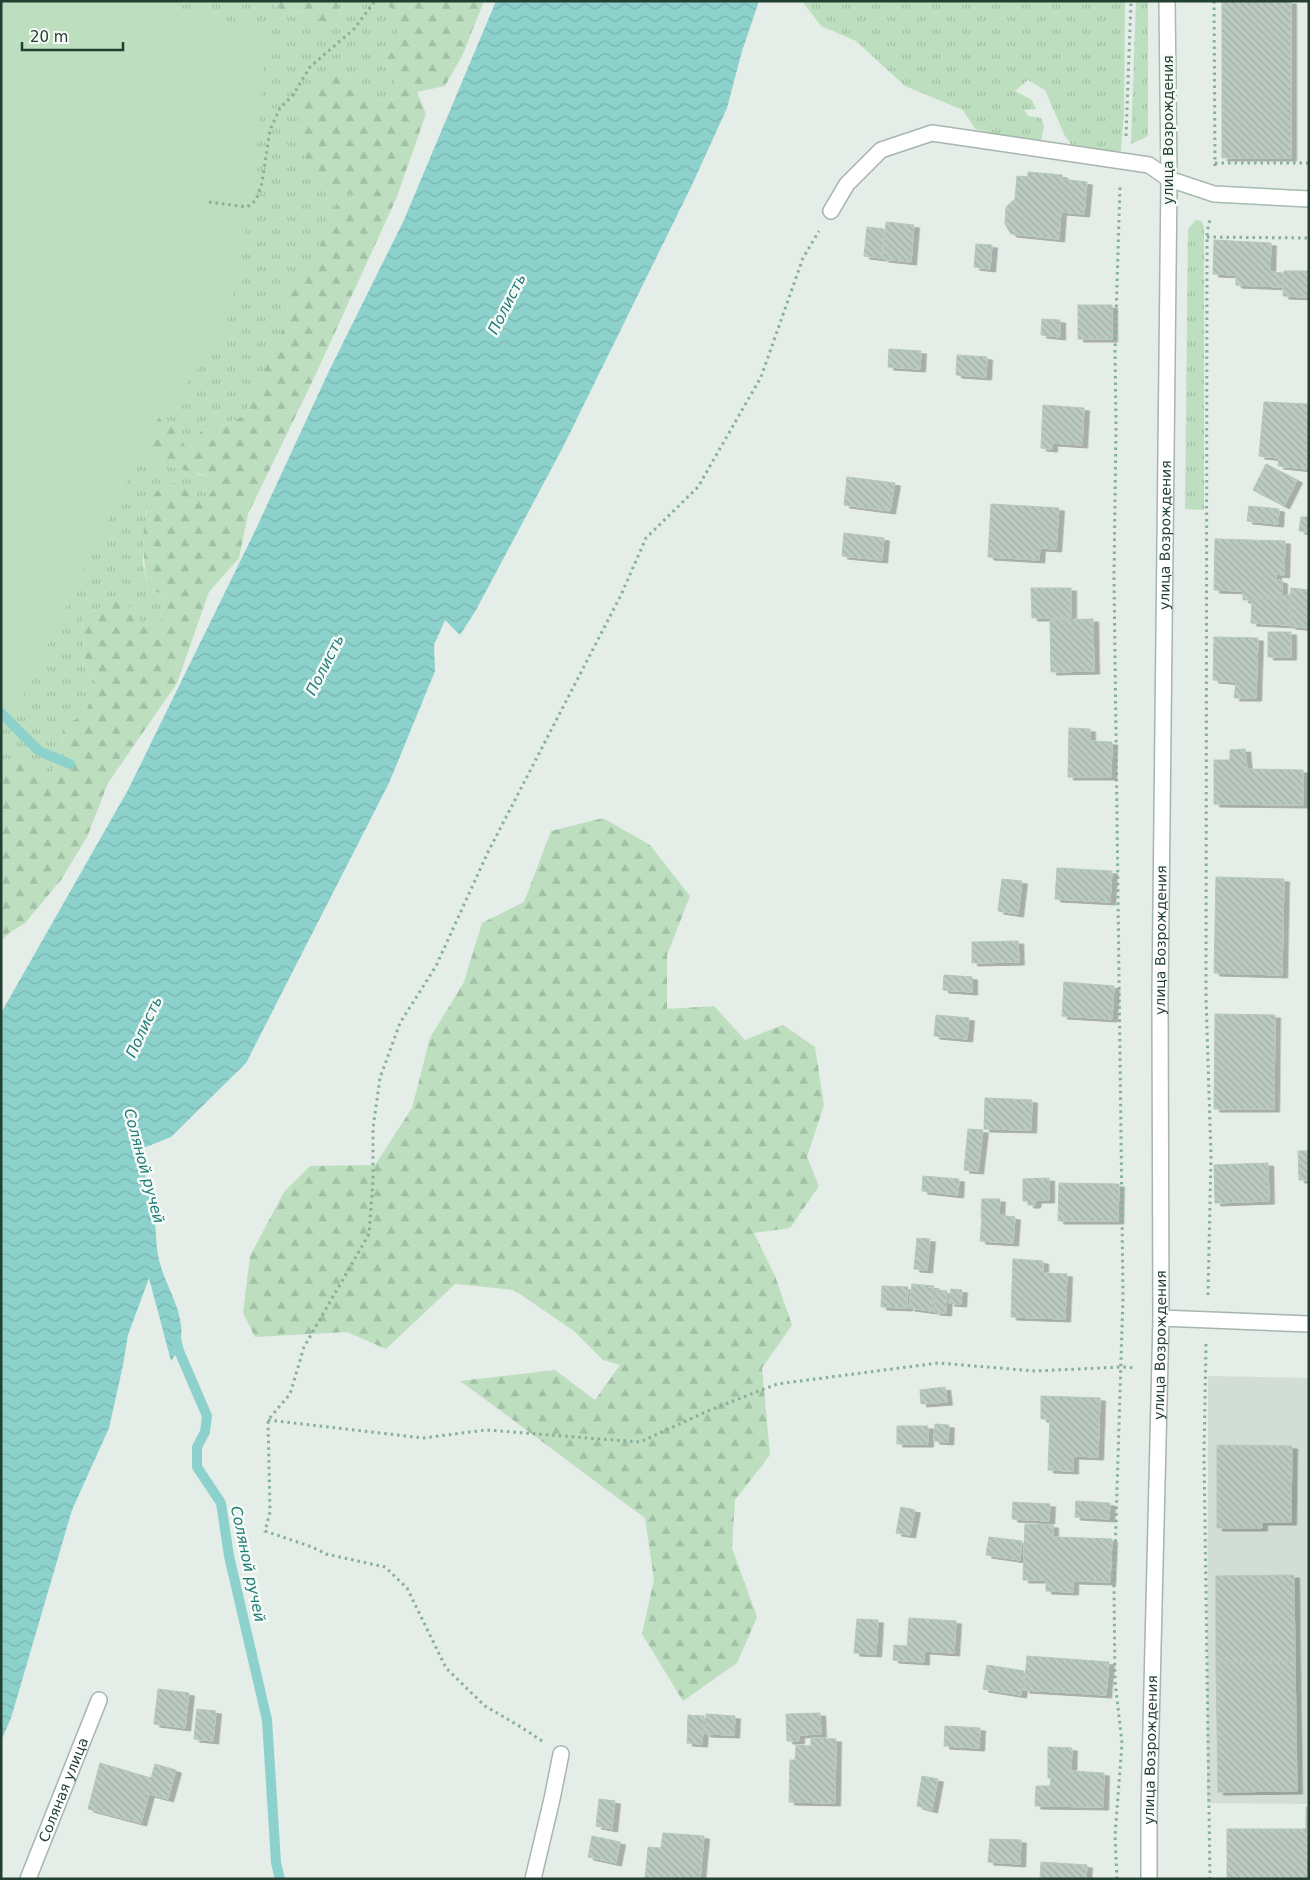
<svg xmlns="http://www.w3.org/2000/svg" width="1310" height="1880" font-family="'DejaVu Sans',sans-serif">
<style>
.built{fill:#d2ddd6}
.grass{fill:url(#grass-tufts)}
.forest{fill:url(#forest-firs)}
.green{fill:#bddebf}
.water{fill:url(#water-waves)}
.lines{fill:none;stroke-linecap:round;stroke-linejoin:round}
.stream{stroke:#8dd1cd;stroke-width:10}
.building{fill:url(#building-back-hatch);stroke:#b6c7bd;filter:url(#shadow)}
.lane-casing{stroke:#a6b5ad;stroke-width:18}
.street-casing{stroke:#a6b5ad;stroke-width:18}
.secondary-casing{stroke:#a5bcaf;stroke-width:18}
.path{stroke:#85b099;stroke-width:3;stroke-dasharray:2.5 4;stroke-linecap:butt}
.lane{stroke:#fff;stroke-width:15}
.street{stroke:#fff;stroke-width:15}
.secondary{stroke:#fff;stroke-width:15}
.labels{text-anchor:middle;dominant-baseline:central;stroke-width:5;stroke-linejoin:round;paint-order:stroke}
.street-label{font-size:14px;fill:#233f32;stroke:#f5faf6}
.water-label{font-size:15px;font-style:italic;fill:#1e7b76;stroke:#f5faf6}
</style>
<defs>
<pattern id="grass-tufts" width="24" height="20" patternUnits="userSpaceOnUse" patternTransform="scale(1.25)"><rect width="24" height="20" fill="#bddebf"/><path d="M3 7l-1-3M5 7V3M7 7l1-3M15 17l-1-3M17 17v-4M19 17l1-3" fill="none" stroke="#a2c0a5"/></pattern>
<pattern id="forest-firs" width="22" height="20" patternUnits="userSpaceOnUse" patternTransform="scale(1.25)"><rect width="22" height="20" fill="#bddebf"/><path d="M5 1l3.5 6h-7zM16 11l3.5 6h-7z" fill="#a2c0a5"/></pattern>
<pattern id="water-waves" width="16" height="10" patternUnits="userSpaceOnUse" patternTransform="scale(1.25)"><rect width="16" height="10" fill="#8dd1cd"/><path d="M0 5q4-4 8 0t8 0" fill="none" stroke="#79b4b0"/></pattern>
<pattern id="building-back-hatch" width="6" height="6" patternUnits="userSpaceOnUse" patternTransform="scale(1.25)"><rect width="6" height="6" fill="#bccbc2"/><path d="M-1 5l2 2M0 0l6 6M5-1l2 2" fill="none" stroke="#a1afa7"/></pattern>
<filter id="shadow"><feDropShadow dx="5.5" dy="3" stdDeviation="0" flood-color="#0004"/></filter>
</defs>
<rect width="100%" height="100%" fill="#e4ede7"/>
<path class="built" d="M1208 1376 1309 1378V1804L1207 1803Z"/>
<path class="grass" d="M1 1H181L183 3 197 1H267L284 12 310 13 334 30 341 15 337 1H386L394 14 400 39 386 60 397 87 399 98 382 101 363 89 345 72 322 183 343 190 355 196 327 211 323 237 313 264 297 273 286 290 288 316 245 415 224 425 201 431 188 450 163 416 188 470 200 475 213 477V490L203 502 195 497 198 487 146 510 143 563 149 592 166 593 160 622 144 627 127 604 116 602 82 615 85 668 98 684 84 715 63 726 62 757 48 776 19 759 1 761Z
M802 1H1125L1124 112 1121 150 1110 155 1075 149 1065 136 1045 90 1028 80 1015 91 1032 100 1036 109 1024 110 1028 116 1041 118 1044 126 1041 142 1021 141 975 129 963 110 905 86 856 41 821 26Z
M1136 1H1148V136L1131 144Z
M1196 220 1202 221 1204 228V510L1185 509 1188 229Z"/>
<path class="forest" d="M267 1H337L341 15 334 31 310 13 284 12Z
M386 1H484L463 54 445 86 417 92 426 114 396 199 314 378 248 514 239 558 209 592 177 683 108 783 87 837 61 880 25 923 9 933 1 942V761L19 758 48 776 62 757 63 726 84 715 98 684 85 668 82 615 116 602 127 604 144 627 160 622 166 593 149 592C143 563 132 481 179 483 186 484 191 484 198 487L195 496 203 502 213 490 212 477 160 464 137 443 148 417 163 415 188 450 201 431 224 425 245 415 288 316 286 290 297 273 313 264 323 237 327 211 355 196C346 191 328 188 322 183 304 168 302 138 297 117L313 85 345 72 363 89 382 101 399 98 397 87 386 60 400 39 394 14Z
M603 818 650 845 690 896 667 955V1009L714 1006 745 1040 783 1025 815 1047 824 1105 807 1157 819 1186 790 1228 754 1233 775 1276 792 1325 762 1368 770 1455 735 1500 732 1548 757 1617 737 1663 683 1701 642 1634 654 1579 645 1518C583 1473 522 1426 460 1381L555 1370 595 1400 620 1365 603 1360 574 1331 514 1290 455 1284 386 1349 347 1332 255 1337 243 1313 250 1256 284 1192 310 1166 375 1165 412 1108 430 1038 464 982 482 923 524 902 551 831Z"/>
<path class="green" d="M1 1H145L268 33 248 219 224 336 155 423 11 721 1 720Z"/>
<path class="water" d="M496 1H759L742 51 727 108 691 187 563 447 476 610 460 635 445 620 434 645 435 671 389 783 246 1063 171 1137 136 1151C141 1166 148 1180 152 1195 157 1215 154 1239 159 1260 167 1293 197 1328 171 1361L149 1278 128 1335 123 1365 109 1428 72 1510 11 1718 1 1741V1013L128 790 255 531 329 371 404 220Z"/>
<g class="lines">
<path class="stream" d="M1 713 39 751 70 764
M176 1339 179 1351 207 1416 205 1432 197 1447V1467L221 1503 229 1556 267 1720 276 1863 280 1879"/>
</g>
<path class="building" d="M1222 1H1291V158H1222Z
M1028 172 1062 175V179L1087 182 1084 214 1061 212 1059 239 1011 234 1005 224 1006 207 1015 199 1017 176 1028 177Z
M886 222 914 225 911 262 883 259Z
M867 227 884 229 881 258 864 256Z
M1214 240 1271 243 1270 272 1283 273 1282 287 1236 285V275L1213 274Z
M976 244 992 245 990 269 974 267Z
M1284 271H1309V297L1283 296Z
M1078 305H1112V339H1078Z
M1042 319 1060 320V337L1041 335Z
M889 349 921 351 920 369 888 367Z
M957 355 987 357 986 377 956 375Z
M1264 402 1309 404 1307 469 1278 466 1279 458 1259 456Z
M1043 405 1084 408 1082 445 1052 443V449L1041 448Z
M1266 464 1297 480 1284 506 1253 490Z
M847 477 895 483 890 511 844 505Z
M991 504 1059 508 1056 549 1040 548 1039 560 988 557Z
M1249 506 1279 509 1278 524 1247 521Z
M1301 517H1309V532L1299 531Z
M844 533 884 538 882 560 842 556Z
M1215 539 1285 541 1284 575 1276 574V579L1282 581V599L1243 600V591L1214 590Z
M1031 588H1071V618H1032Z
M1291 588 1309 590V628L1290 626 1291 610H1289Z
M1291 594 1290 625 1251 623 1252 599H1282V597Z
M1093 619 1094 671 1051 672 1050 620Z
M1268 632H1291V657H1268Z
M1214 637 1258 638 1256 698H1234L1236 682 1213 680Z
M1069 728 1090 729V741L1112 742 1111 777H1068Z
M1245 749 1247 769 1303 770V805L1214 804V760H1230V750Z
M1057 868 1112 871 1110 902 1055 899Z
M1216 877 1284 879 1282 975 1214 973Z
M1002 879 1022 881 1018 914 998 911Z
M1018 941 1019 962 972 963V942Z
M944 975 972 977V992L943 990Z
M1064 982 1114 986 1112 1019 1062 1016Z
M1215 1014 1275 1015 1274 1109H1214Z
M936 1015 969 1018 967 1039 934 1036Z
M985 1098 1032 1100 1031 1130 984 1129Z
M968 1129 983 1130 978 1171 964 1170Z
M1298 1151H1309V1180H1299Z
M1268 1163 1269 1201 1215 1203 1214 1165Z
M923 1176 959 1179 958 1195 922 1191Z
M1049 1178V1200H1036L1035 1205H1028V1201H1023V1179Z
M1059 1183 1119 1184 1118 1221H1058Z
M982 1199H1000L999 1215 1015 1217 1013 1243 980 1241 982 1219 981 1218Z
M917 1238 930 1239 927 1270 914 1269Z
M1013 1259 1043 1261V1273L1067 1274 1065 1319 1011 1317Z
M912 1284 934 1286 932 1311 909 1308Z
M882 1286 908 1287 907 1308 881 1307Z
M951 1289 962 1290 961 1304 949 1303Z
M936 1290 947 1291 946 1313 934 1312Z
M945 1387 947 1402 921 1404 920 1390Z
M1041 1396 1100 1398 1098 1457 1073 1456V1471L1048 1470 1050 1419H1041Z
M935 1424 949 1425 948 1442 934 1441Z
M897 1426H928V1444H897Z
M1217 1445 1292 1446 1291 1522H1262V1528H1217Z
M1076 1501 1110 1503 1109 1519 1075 1517Z
M1013 1502 1050 1504 1049 1521 1012 1519Z
M901 1507 915 1510 910 1535 896 1533Z
M1025 1524 1053 1525V1537L1112 1539 1110 1582 1073 1581V1592L1046 1591V1580H1023Z
M989 1537 1022 1541 1020 1560 986 1555Z
M1294 1575 1295 1661 1216 1662V1576Z
M909 1618 956 1621 954 1653 924 1651V1662L893 1660 894 1645 907 1646Z
M857 1619 878 1620 876 1654 854 1653Z
M1027 1656 1109 1662 1106 1695 1024 1690Z
M1295 1661 1297 1791 1218 1792 1216 1662Z
M987 1665 1024 1671 1021 1695 983 1689Z
M158 1689 189 1693 185 1728 154 1724Z
M197 1709 216 1711 213 1741 194 1739Z
M820 1713 821 1734 799 1735V1741H787L786 1714Z
M706 1714 735 1716 734 1735 705 1734Z
M688 1715 704 1716 702 1744 687 1743Z
M945 1726 980 1728 979 1748 944 1746Z
M811 1738 836 1739 835 1803 789 1802 790 1760H795L796 1745 811 1746Z
M1048 1747 1072 1748 1071 1771 1104 1773 1103 1807 1035 1806 1036 1786H1050L1051 1778H1048Z
M100 1763 151 1778 155 1764 176 1770 168 1799 149 1794 141 1823 88 1809Z
M922 1776 938 1779 932 1810 917 1806Z
M599 1799 615 1801 612 1829 596 1826Z
M1306 1807H1309V1829H1306Z
M1227 1829H1309V1879H1227Z
M663 1833 704 1836 700 1879H645L648 1847 661 1848Z
M592 1836 620 1842 616 1863 588 1857Z
M990 1839 1021 1840 1020 1864 988 1862Z
M1041 1862 1087 1865 1086 1879H1040Z"/>
<g class="lines">
<defs>
<path id="lane" d="M831 211 847 184 881 150 932 133 1149 165 1169 179
M533 1879 552 1799 561 1754"/>
<g id="street">
<path d="M1161 1318 1309 1324"/>
<path id="s1" d="M28 1879 99 1700"/>
<path id="s2" d="M1149 1879V1811L1161 1318 1160 999 1169 179"/>
</g>
<path id="secondary" d="M1167 1 1169 179 1214 194 1309 199"/>
</defs>
<use href="#lane" class="lane-casing"/>
<use href="#street" class="street-casing"/>
<use href="#secondary" class="secondary-casing"/>
<path class="path" d="M1214 1 1215 168
M1126 136 1131 1
M1215 163H1309
M209 202 247 207 256 200 262 183 270 130 280 108 293 95 310 67 354 29 375 1
M1207 237 1309 238
M1208 1295 1211 1156 1206 998 1207 232 1210 219
M1206 1344 1204 1455 1210 1879
M268 1420 423 1438 486 1430 640 1442 710 1410 777 1384 938 1363 1035 1371 1122 1367 1136 1368
M542 1741 521 1727 485 1706 446 1668 407 1588 385 1567 326 1554 312 1547 265 1531 270 1512 268 1420 290 1394 304 1347 369 1234 373 1181V1128L380 1078 400 1023 436 966 488 852 621 595 646 538 698 487 761 377 803 258 819 231
M1117 1879 1115 1836 1122 1743 1115 1681 1114 1586 1123 1296 1114 577 1116 426 1115 351 1120 186"/>
<use href="#lane" class="lane"/>
<use href="#street" class="street"/>
<use href="#secondary" class="secondary"/>
</g>
<g class="labels">
<g class="street-label">
<text transform="translate(1168 130) rotate(-90)">улица Возрождения</text>
<text stroke="none"><textPath href="#s2" startOffset="1344">улица Возрождения</textPath></text>
<text stroke="none"><textPath href="#s2" startOffset="939">улица Возрождения</textPath></text>
<text stroke="none"><textPath href="#s2" startOffset="534">улица Возрождения</textPath></text>
<text stroke="none"><textPath href="#s2" startOffset="129">улица Возрождения</textPath></text>
<text stroke="none"><textPath href="#s1" startOffset="96">Соляная улица</textPath></text>
</g>
<g class="water-label">
<text transform="translate(507 304) rotate(-63)">Полисть</text>
<text transform="translate(325 665) rotate(-63)">Полисть</text>
<text transform="translate(144 1027) rotate(-65)">Полисть</text>
<text transform="translate(144 1166) rotate(75)">Соляной ручей</text>
<text transform="translate(248 1564) rotate(78)">Соляной ручей</text>
</g>
</g>
<rect width="1310" height="1880" fill="none" stroke="#233f32" stroke-width="5"/>
<path d="M22 42v8h101v-8" fill="none" stroke="#233f32" stroke-width="2.5"/>
<text x="30" y="42" font-size="15" fill="#233f32" stroke="#f5faf6" stroke-width="4" paint-order="stroke">20 m</text>
</svg>
